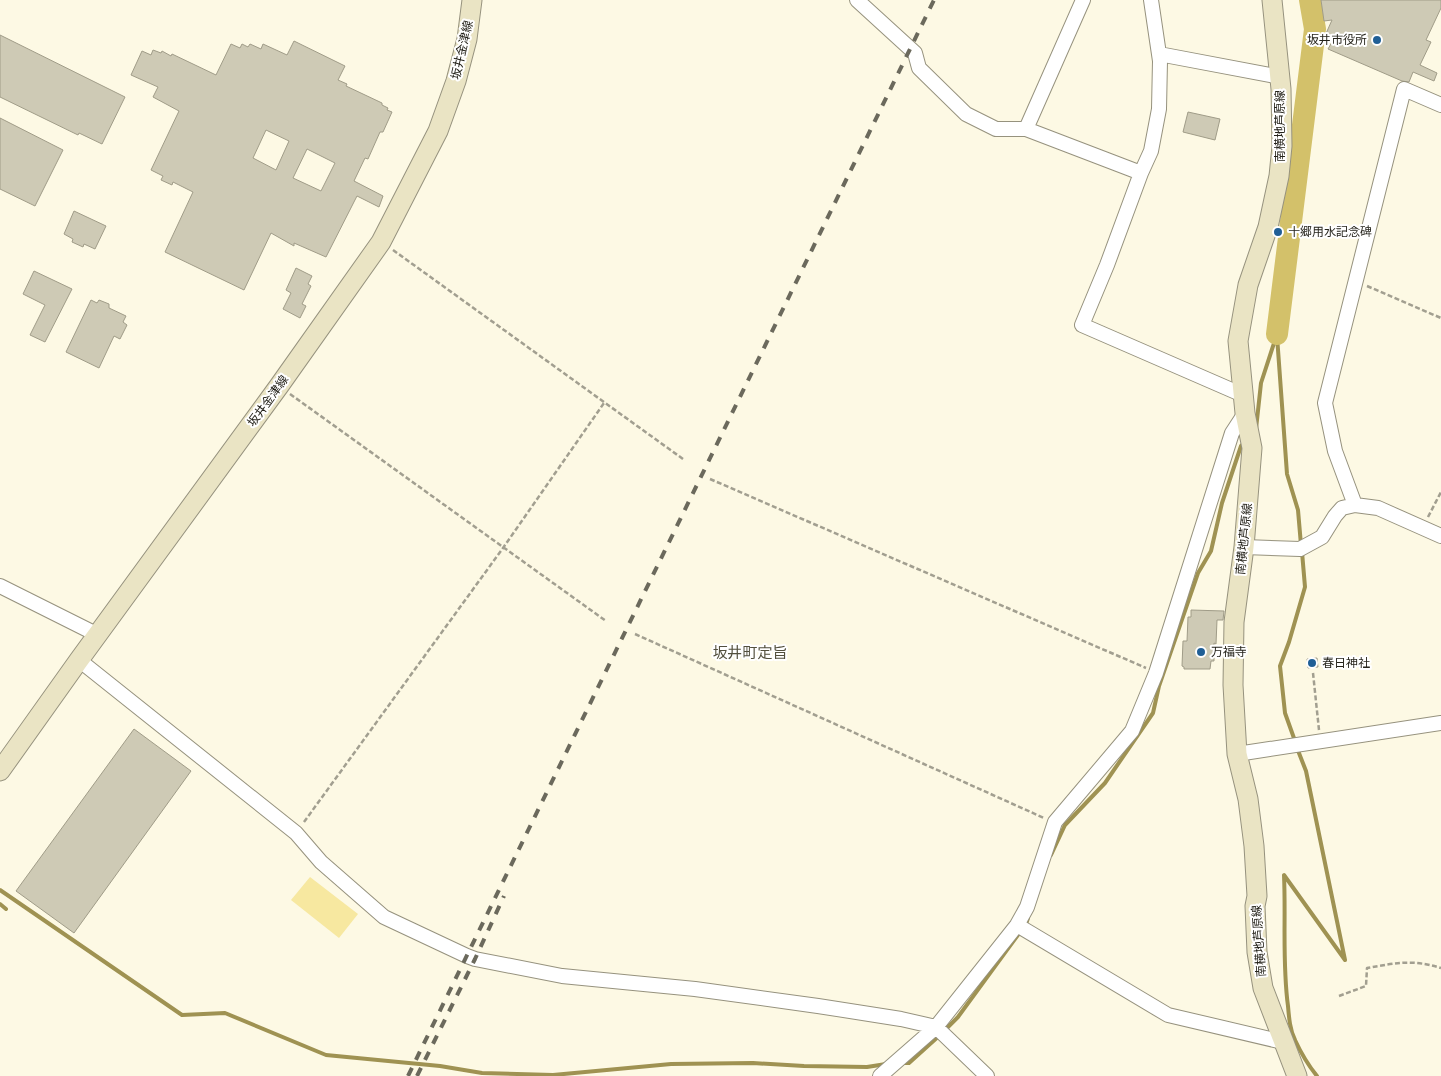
<svg xmlns="http://www.w3.org/2000/svg" width="1441" height="1076" font-family="Helvetica,'Noto Sans JP',sans-serif">
<style>
.green{fill:#f7e8a0}
.lines{fill:none;stroke-linecap:round;stroke-linejoin:round}
.stream{stroke:#9f9252;stroke-width:4}
.river{stroke:#d3c16a;stroke-width:22}
.building{fill:#cecab5;stroke:#a09c88;fill-rule:evenodd}
.minor-casing{stroke:#96927e;stroke-width:16}
.secondary-casing{stroke:#96927e;stroke-width:21}
.path{stroke:#a29f90;stroke-width:2.5;stroke-dasharray:5 2.5;stroke-linecap:butt}
.minor{stroke:#fff;stroke-width:14}
.secondary{stroke:#eae4c4;stroke-width:19}
.rail{stroke:#6b695c;stroke-width:4;stroke-dasharray:9 9;stroke-linecap:butt}
.poi-dot{fill:#205f96;stroke:#fff;stroke-width:2}
.labels{text-anchor:middle;dominant-baseline:central;stroke-width:4;stroke-linejoin:round;paint-order:stroke}
.poi-label{font-size:12px;fill:#25231b;stroke:#fff;text-anchor:start}
.street-label{font-size:12px;fill:#25231b;stroke:#fff}
.quarter-label{font-size:15px;fill:#524f3d;stroke:#fff}
</style>
<rect width="100%" height="100%" fill="#fdf9e4"/>
<path class="green" d="M310 877 358 914 339 938 291 900Z"/>
<g class="lines">
<path class="stream" d="M1277 336 1287 474 1298 510 1301 545
M1256 429 1261 383 1277 334
M1295 741 1285 713 1280 666 1289 642 1305 587 1302 552
M1297 748 1306 771 1345 960 1284 875C1286 919 1282 963 1288 1006 1289 1018 1290 1030 1295 1040 1301 1053 1308 1065 1317 1076
M1051 855 1065 825 1105 783 1153 713 1159 686 1198 573 1211 551 1222 503 1241 446 1245 442
M0 890 182 1015 225 1013 326 1055 440 1066 482 1073 553 1075 671 1064 753 1063 804 1066 867 1067 886 1064
M0 904 6 909
M945 1030 958 1017 1026 924 1028 918
M900 1063H909L940 1035"/>
<path class="river" d="M1277 334 1315 29 1310 0"/>
</g>
<path class="building" d="M1321 0H1441V8L1426 40 1431 42 1420 65 1437 73 1434 81 1413 72 1409 82 1402 81 1328 49 1332 42 1324 38 1332 20 1324 21Z
M0 35 125 97 102 144 79 133 78 135 0 97Z
M294 41 345 66 338 80 347 84 346 86 382 103V105L388 108 387 110 392 112 383 132H380L368 159 365 158 354 181 383 196 379 207 357 196 326 257 294 243V246L271 233 244 290 165 252 193 192 173 182 172 185 161 180 163 176 151 170 179 111 153 97 158 87 131 75 142 51 151 55 153 50 161 53 162 51 171 56 172 54 216 75 231 44 240 48 242 44 248 47 250 44 261 49 263 44 287 55ZM266 130 289 141 276 170 253 158ZM307 149 335 163 321 191 293 178Z
M1188 112 1220 119 1215 140 1183 132Z
M0 118 63 150 35 206 0 189Z
M74 211 106 226 95 249 84 244 83 247 72 242 73 239 64 234Z
M296 268 312 276 308 284 311 286 302 304 306 306 300 318 283 309 291 293 286 290Z
M34 271 72 289 45 342 30 335 45 305 23 294Z
M91 300 97 303 99 300 109 304V308L126 316 123 322 127 325 120 339 114 336 99 368 66 352Z
M1191 610 1224 611 1223 620H1217L1216 644 1214 643V661H1211L1210 669H1184V667L1182 666 1183 641H1187L1188 617H1191Z
M1317 658 1318 667 1308 668 1307 659Z
M134 729 191 771 74 933 16 891Z"/>
<g class="lines">
<defs>
<path id="minor" d="M857 0 915 53 919 68 966 114 996 129H1026L1141 173
M1151 0 1160 61 1159 109 1151 151 1141 173 1107 265 1082 325 1243 395
M1159 54 1280 77
M1026 129 1083 0
M1355 505 1335 451 1325 403 1404 89 1441 105
M1244 547 1300 549 1322 537 1335 516 1342 508 1355 505 1378 508 1441 536
M0 586 98 635
M79 660 296 833 321 862 384 917 467 956 475 959 562 976 695 989 818 1006 901 1019 936 1027 987 1076
M1237 754 1441 723
M1017 925 1168 1015 1283 1042
M880 1076 936 1027 1017 925 1027 907 1055 822 1132 731 1156 673 1232 433 1245 413"/>
<path id="secondary" d="M1272 0 1281 89 1282 146 1279 176 1268 227 1248 285 1238 341 1245 413 1252 448 1244 547 1234 622 1233 685 1237 754 1248 799 1254 846 1257 896 1255 906 1257 952 1263 988 1297 1076
M0 771 79 660 279 386 381 242 438 131 456 81 467 39 472 0"/>
</defs>
<use href="#minor" class="minor-casing"/>
<use href="#secondary" class="secondary-casing"/>
<path class="path" d="M393 250 683 459
M1367 286 1441 318
M290 394 606 621
M710 479 1146 668
M1428 517 1441 492
M635 634 1044 818
M1313 673 1319 730
M304 822 503 548 604 403
M1339 996 1366 986 1367 968C1396 963 1412 959 1441 968"/>
<use href="#minor" class="minor"/>
<use href="#secondary" class="secondary"/>
<path class="rail" d="M408 1076 934 0
M417 1076 475 959 504 896"/>
</g>
<g class="poi-dot">
<circle cx="1377" cy="40" r="5"/>
<circle cx="1278" cy="232" r="5"/>
<circle cx="1201" cy="652" r="5"/>
<circle cx="1312" cy="663" r="5"/>
</g>
<g class="labels">
<g class="poi-label">
<text x="1367" y="40" text-anchor="end">坂井市役所</text>
<text x="1288" y="232">十郷用水記念碑</text>
<text x="1211" y="652">万福寺</text>
<text x="1322" y="663">春日神社</text>
</g>
<g class="street-label">
<text transform="translate(462 50) rotate(-77)">坂井金津線</text>
<text transform="translate(1280 126) rotate(-90)">南横地芦原線</text>
<text transform="translate(268 401) rotate(-54)">坂井金津線</text>
<text transform="translate(1244 539) rotate(-84)">南横地芦原線</text>
<text transform="translate(1259 941) rotate(-94)">南横地芦原線</text>
</g>
<g class="quarter-label">
<text x="750" y="652">坂井町定旨</text>
</g>
</g>
</svg>
